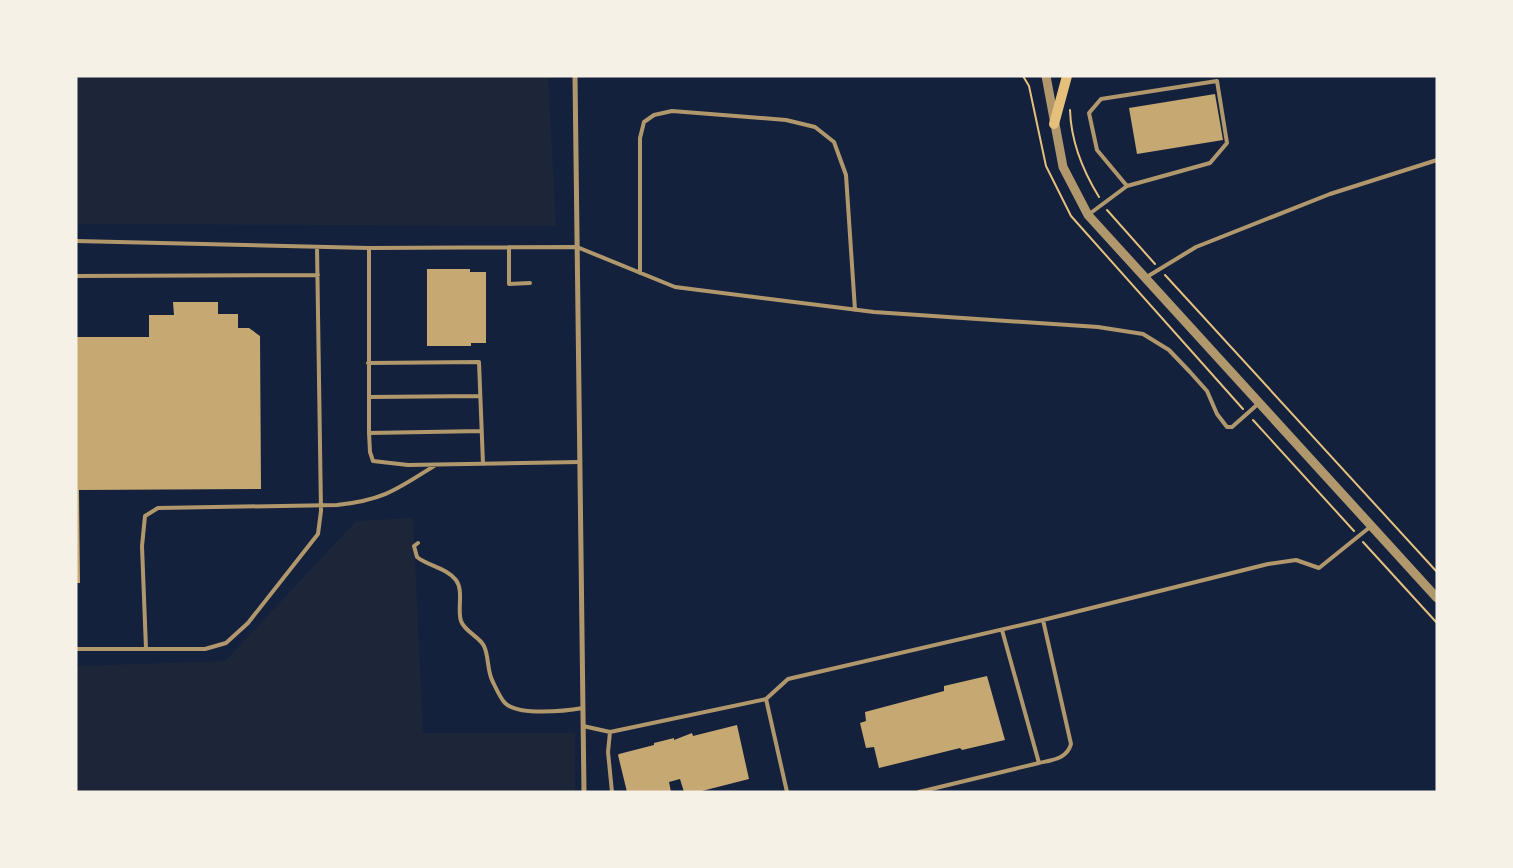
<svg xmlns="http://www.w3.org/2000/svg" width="1513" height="868" font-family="Roboto,sans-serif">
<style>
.green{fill:#1d2539}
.building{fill:#c6a872}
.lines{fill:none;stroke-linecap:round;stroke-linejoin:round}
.path{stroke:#e5c07b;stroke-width:2}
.service{stroke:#b1986c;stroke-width:4}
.minor{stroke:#b1986c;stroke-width:5}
.tertiary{stroke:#b1986c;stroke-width:9}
.secondary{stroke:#e5c07b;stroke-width:10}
</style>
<rect width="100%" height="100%" fill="#14213d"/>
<path class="green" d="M76 76H548L556 226 76 224Z
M413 518 423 733H575V792H76V666L225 661 356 521Z"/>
<path class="building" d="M1215 94 1223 140 1137 154 1129 108Z
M427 269H470V272H486V343H471V346H427Z
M173 302H218V314H238V328H249L260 336 261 489 79 490 80 583H76V337H149V315H174Z
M987 676 1005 740 962 750 960 748 879 768 874 747 866 748 860 723 866 721 865 712 944 691V686Z
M737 725 749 779 698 792H684L680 779 669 782 671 792H627L618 755 619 754 654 745V743L674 738V740L692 733 693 736Z"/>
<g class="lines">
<path class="path" d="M1023 76 1029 86 1046 166 1071 216 1243 409
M1070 110C1071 142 1083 171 1099 197
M1107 210 1155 264
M1165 275 1437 572
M1253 420 1354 531
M1363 542 1437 623"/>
<path class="service" d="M1088 215 1127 186 1210 163 1227 143 1217 81 1101 99 1089 113 1097 150 1127 186
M76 241 369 248
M509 247V284L530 283
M640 273V138L644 122 654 115 672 111 786 120 815 127 834 142 846 175 855 310
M76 276 318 275
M1145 278 1196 247 1330 194 1437 160
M368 363 479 362 483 464
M369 397 480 396
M369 433 482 431
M580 462 408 465 373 461 370 452 369 433V248L577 247 675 287 874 312 1098 327 1143 334 1169 350 1190 372 1207 391 1217 414 1227 427H1232L1258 404
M418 543 414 546 417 557C428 566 447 568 456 580 464 591 457 609 461 621 465 632 479 636 484 646 489 657 487 669 492 680 495 686 500 698 505 703 518 716 566 711 583 708
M1002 630 1039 763C1052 760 1067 759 1071 744L1043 620
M76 649H205L226 643 248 623 318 534 321 511 317 247
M146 649 142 546 145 516 158 508 337 505C383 500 396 490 434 466
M766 699 788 679 1043 620 1268 564 1296 560 1319 568 1370 527
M583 726 610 732 766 699 787 792
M610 732 608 752 612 792
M919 792 1039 763"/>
<path class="minor" d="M575 76 584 792"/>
<path class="tertiary" d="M1046 76 1063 167 1088 215 1437 598"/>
<path class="secondary" d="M1054 124 1067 76"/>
</g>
<rect width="1513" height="868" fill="none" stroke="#f6f1e7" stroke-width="155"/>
</svg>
